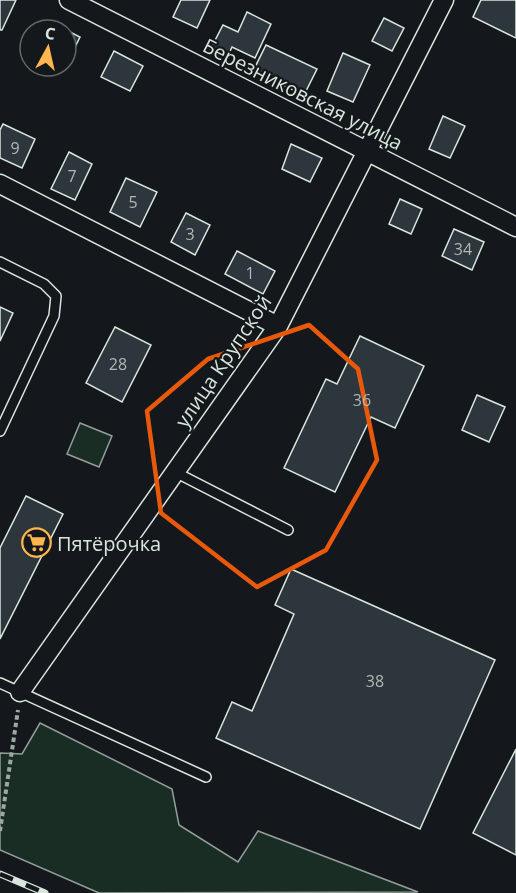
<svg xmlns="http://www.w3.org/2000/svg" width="516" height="893" font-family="'Open Sans',sans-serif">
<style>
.green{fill:#1a2d24;stroke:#939e99;stroke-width:1.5}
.building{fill:#2c363c;stroke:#d8e6dc;stroke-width:1.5}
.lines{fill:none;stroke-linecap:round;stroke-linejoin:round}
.lane-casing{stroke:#d8e6dc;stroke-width:12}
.street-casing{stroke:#d8e6dc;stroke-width:21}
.path{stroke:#9da8a2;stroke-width:4;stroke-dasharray:4.5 3;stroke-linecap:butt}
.lane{stroke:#14181c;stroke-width:9}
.street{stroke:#14181c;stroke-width:18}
.rail-casing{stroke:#d8e6dc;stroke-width:7}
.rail{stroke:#14181c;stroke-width:4.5;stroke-dasharray:14;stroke-linecap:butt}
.marked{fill:none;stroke:#e8590c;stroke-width:4.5;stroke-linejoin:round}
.labels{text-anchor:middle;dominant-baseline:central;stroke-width:4.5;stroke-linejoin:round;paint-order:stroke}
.number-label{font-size:16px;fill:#adbab4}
.street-label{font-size:20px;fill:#d8e6dc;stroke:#14181c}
.poi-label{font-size:20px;fill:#d8e6dc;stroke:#14181c;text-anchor:start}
</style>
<rect width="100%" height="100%" fill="#14181c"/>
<path class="green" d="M80 423 112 436 99 467 67 454Z
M40 723 172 789 179 825 238 862 258 831 418 892 99 893 0 850V753L22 754Z"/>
<path class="building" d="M0 0H16L2 30H0Z
M181 0H210L197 28 173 17Z
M481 0H516V38L473 17Z
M247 12 271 24 255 58 232 47 227 58 210 50 223 25 238 32Z
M384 18 404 28 392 51 372 41Z
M66 30 80 37 66 65Z
M266 45 317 69 304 95 253 71Z
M114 51 143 66 130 91 101 77Z
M343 53 370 65 353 102 327 91Z
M443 116 465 126 450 158 429 149Z
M3 124 35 139 22 168 0 158V130Z
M291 144 322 158 310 182 282 169Z
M69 152 92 164 75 200 51 189Z
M126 178 157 192 140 227 110 212Z
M400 199 422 209 411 234 389 224Z
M186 213 210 225 195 255 171 242Z
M454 229 484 242 472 270 442 256Z
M237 251 275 271 263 294 225 274Z
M0 307 13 313 0 341Z
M115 327 151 345 122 402 86 383Z
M360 336 424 366 395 428 371 417 335 492 284 468 326 379 337 384Z
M477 395 505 407 489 442 462 430Z
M26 496 63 514 0 639V548Z
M291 569 495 660 420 829 216 738 232 702 252 711 294 614 275 605Z
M516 749V855L473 833Z"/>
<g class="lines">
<defs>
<path id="lane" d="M0 262 44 284 56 296 54 316 0 431
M175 472 288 530
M0 683 206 777"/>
<path id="street" d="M69 0 516 227
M0 184 278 326
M20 692 278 326 444 0"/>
</defs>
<use href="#lane" class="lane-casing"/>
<use href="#street" class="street-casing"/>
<path class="path" d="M0 831 18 710"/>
<use href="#lane" class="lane"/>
<use href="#street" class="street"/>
<defs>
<path id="rail" d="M0 874 45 893"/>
</defs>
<use href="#rail" class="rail-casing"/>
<use href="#rail" class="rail"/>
</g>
<path class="marked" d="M309 325 358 369 377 460 326 550 257 587 161 513 147 411 208 359Z"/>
<defs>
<symbol id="supermarket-ring" viewBox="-11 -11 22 22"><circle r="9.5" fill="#14181c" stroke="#ffb74d" stroke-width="1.5"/><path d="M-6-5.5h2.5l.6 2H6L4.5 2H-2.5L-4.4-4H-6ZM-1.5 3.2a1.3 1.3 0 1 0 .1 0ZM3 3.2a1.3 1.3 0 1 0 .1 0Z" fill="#ffb74d"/></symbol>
</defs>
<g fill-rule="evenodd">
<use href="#supermarket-ring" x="20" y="526" width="33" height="33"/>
</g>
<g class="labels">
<g class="number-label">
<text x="15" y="148">9</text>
<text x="72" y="176">7</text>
<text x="133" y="202">5</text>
<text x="190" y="234">3</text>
<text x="463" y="249">34</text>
<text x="250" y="273">1</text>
<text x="118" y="364">28</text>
<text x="362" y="400">36</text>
<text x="375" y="681">38</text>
</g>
<g class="street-label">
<text transform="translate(303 94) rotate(27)">Березниковская улица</text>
<text transform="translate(223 361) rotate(-56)">улица Крупской</text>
</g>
<g class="poi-label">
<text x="57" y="543">Пятёрочка</text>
</g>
</g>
<g transform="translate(48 48) rotate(8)"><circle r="28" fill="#14181c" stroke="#626a69" stroke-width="1.5"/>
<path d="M0-4.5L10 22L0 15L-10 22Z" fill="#ffb74d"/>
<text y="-9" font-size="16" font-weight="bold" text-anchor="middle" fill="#d8e6dc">С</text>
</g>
</svg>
